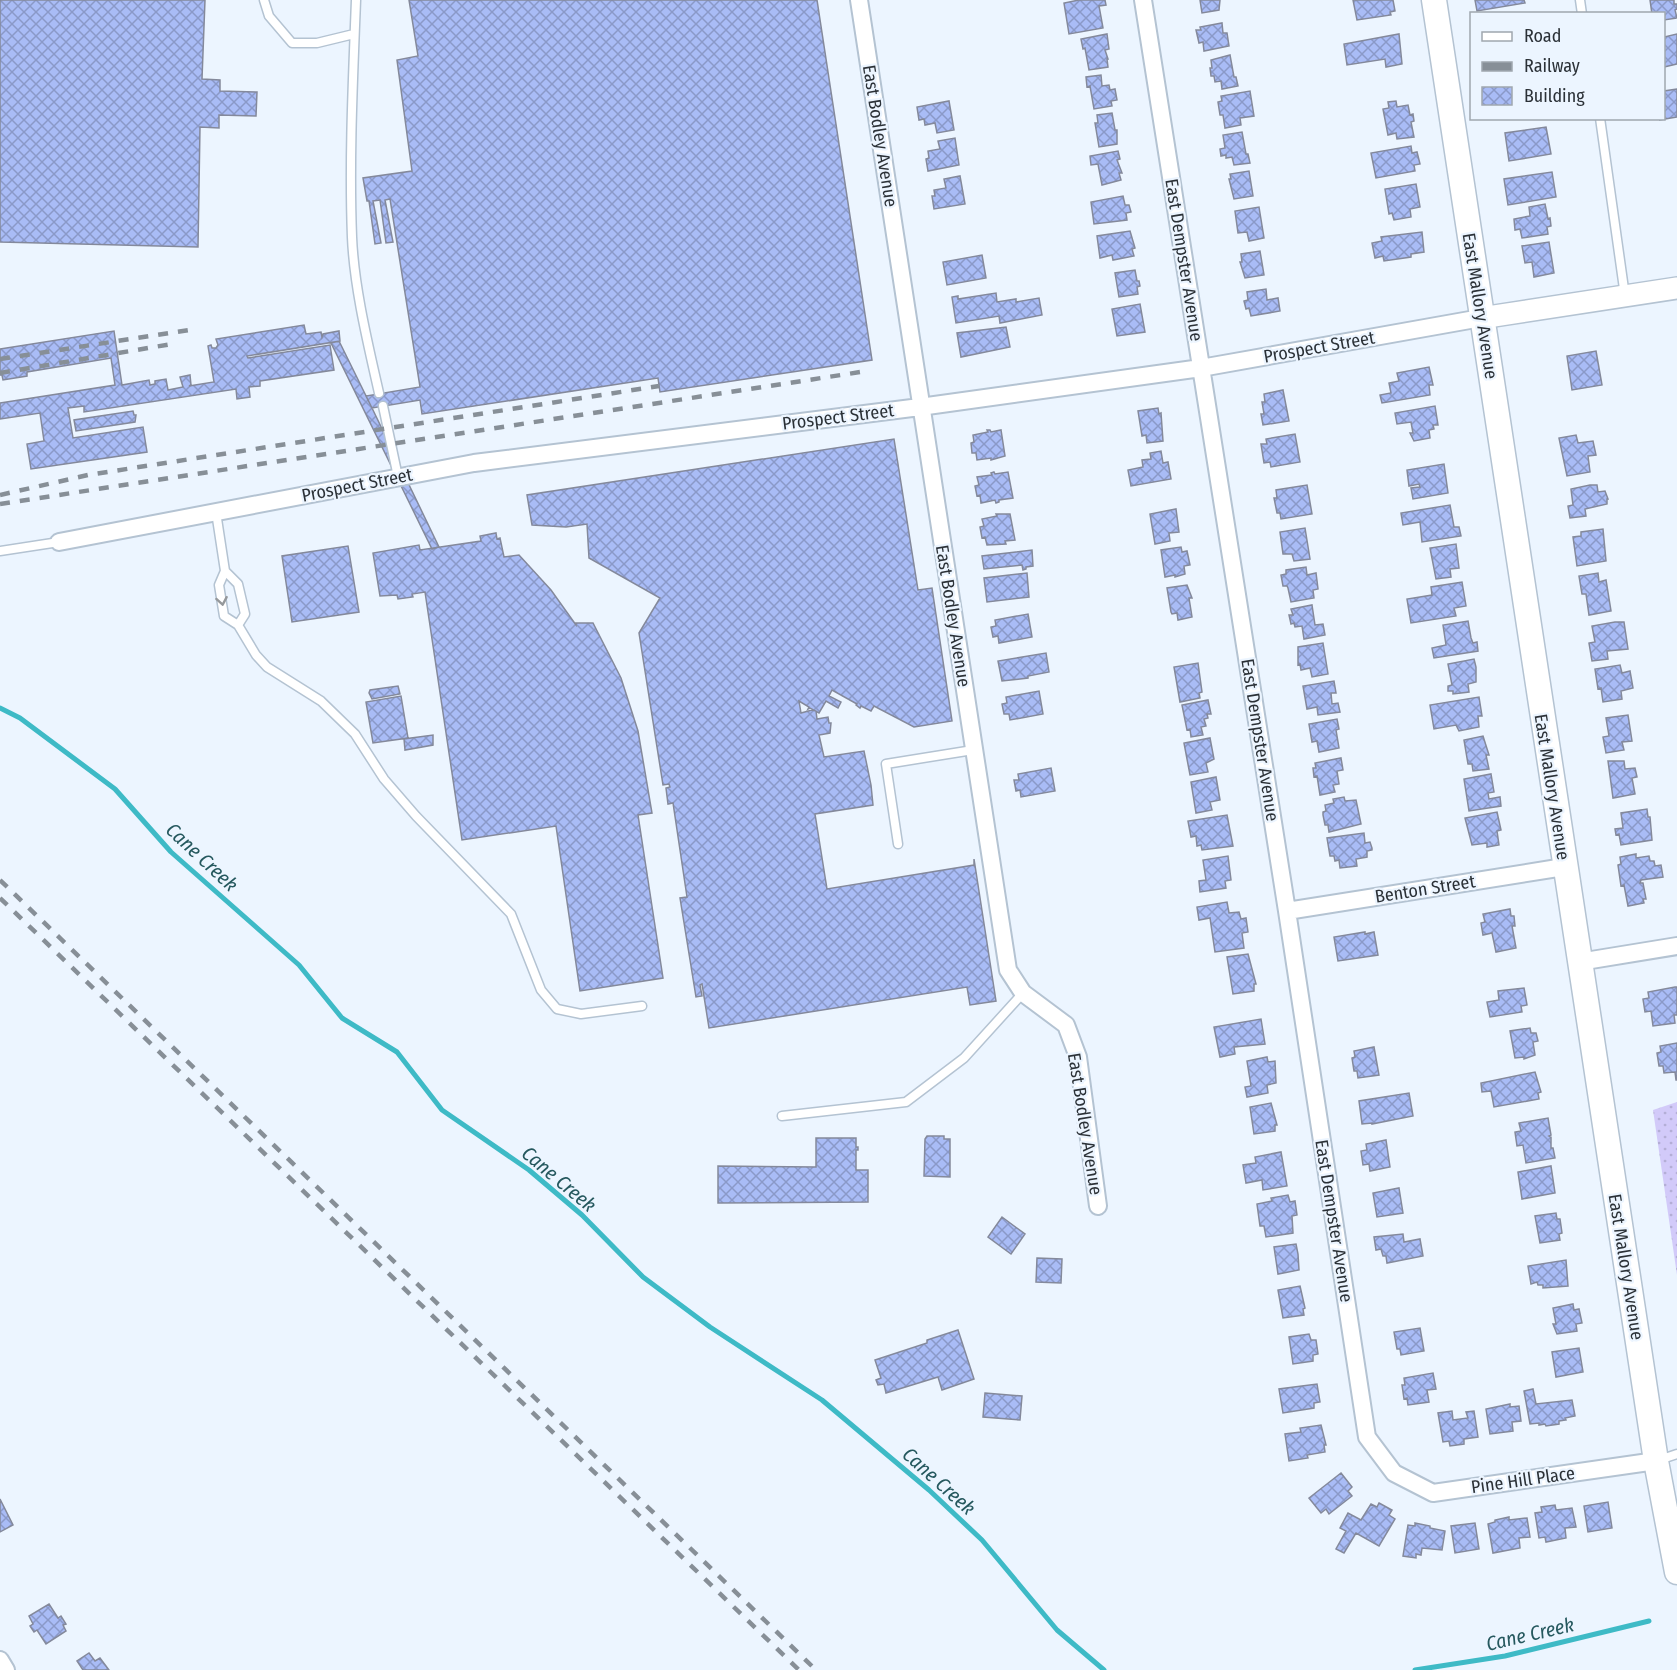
<svg xmlns="http://www.w3.org/2000/svg" width="1677" height="1670" font-family="'Fira Sans Condensed',sans-serif">
<style>
.grass{fill:url(#grass-dots)}
.lines{fill:none;stroke-linecap:round;stroke-linejoin:round}
.stream{stroke:#3ebac6;stroke-width:5}
.building{fill:url(#building-cross-hatch);stroke:#84899b;stroke-width:1.5}
.service-casing{stroke:#b4c3d2;stroke-width:11}
.minor-casing{stroke:#b4c3d2;stroke-width:20}
.tertiary-casing{stroke:#b4c3d2;stroke-width:24}
.secondary-casing{stroke:#b4c3d2;stroke-width:27}
.service{stroke:#fff;stroke-width:8}
.minor{stroke:#fff;stroke-width:16}
.tertiary{stroke:#fff;stroke-width:21}
.secondary{stroke:#fff;stroke-width:24}
.rail{stroke:#878f97;stroke-width:4.5;stroke-dasharray:10 10;stroke-linecap:butt}
.oneway{stroke:#95989b}
.labels{text-anchor:middle;dominant-baseline:central;stroke-width:4.5;stroke-linejoin:round;paint-order:stroke}
.street-label{font-size:18px;fill:#2b3137;stroke:#ecf5ff}
.water-label{font-size:20px;font-style:italic;fill:#25585e;stroke:#ecf5ff}
</style>
<defs>
<pattern id="grass-dots" width="8" height="8" patternUnits="userSpaceOnUse" patternTransform="scale(1.5)"><rect width="8" height="8" fill="#d2caf9"/><path d="M2 2h.1M6 6h.1" fill="none" stroke="#b4aed6" stroke-width="1.8" stroke-linecap="round"/></pattern>
<pattern id="building-cross-hatch" width="8" height="8" patternUnits="userSpaceOnUse" patternTransform="scale(1.5)"><rect width="8" height="8" fill="#a9bcf6"/><path d="M0 0l8 8M0 8l8-8" fill="none" stroke="#8a99c8"/></pattern>
</defs>
<rect width="100%" height="100%" fill="#ecf5ff"/>
<path class="grass" d="M1677 1102V1275L1653 1110Z"/>
<g class="lines">
<path class="stream" d="M0 708 20 718 115 789 171 852 299 965 342 1018 397 1052 442 1110 529 1170 582 1215 643 1277 710 1327 822 1400 929 1490 982 1540 1057 1630 1104 1670
M1415 1670 1505 1656 1649 1621"/>
</g>
<path class="building" d="M0 0H205L202 79 220 80V91L257 92 256 116 219 115V128L200 127 198 247 0 242Z
M409 0H817L872 360 660 392 658 378 422 414 420 400 372 408 366 396 420 387 390 199 385 200 393 242 386 243 380 200 373 201 381 243 375 244 369 201H367L363 178 412 171 397 60 418 56Z
M1079 0H1105L1106 5 1099 6 1103 28 1069 34 1064 3Z
M1200 0H1220L1219 10 1202 13Z
M1353 0H1393L1395 11 1390 12 1391 15 1357 20Z
M1475 0H1524L1525 3 1477 11Z
M1650 0H1674V4H1677V9L1675 10 1677 18 1664 20V14H1652Z
M1222 23 1223 33H1227L1229 46 1204 51 1203 42 1199 43 1196 30H1201L1200 27Z
M1107 34 1109 49 1105 50 1108 59H1107L1108 67 1089 70 1085 48 1083 49 1081 39Z
M1399 34 1402 64 1386 67 1385 59 1347 65 1344 44Z
M1677 34V64L1664 67V37Z
M1230 55 1234 77H1236L1238 86 1222 89 1221 81 1215 82 1214 76H1211L1210 68H1212L1211 60Z
M1101 75 1102 86 1109 85 1110 90 1115 89 1117 100 1111 101 1112 106 1094 109 1090 86 1087 87 1086 77Z
M1677 89V117L1659 120 1664 118V91Z
M1250 91 1254 116 1240 118 1241 125 1225 128 1223 115H1220L1218 102 1222 101 1221 96Z
M949 101 954 130 937 133 935 123 925 125 924 119 919 120 917 107Z
M1396 101 1397 107 1408 105 1410 115 1413 114 1414 121 1411 122 1414 137 1397 139 1396 133 1388 135 1383 109 1389 108 1388 102Z
M1112 113 1115 130H1117V144L1099 147 1095 123H1098L1097 115Z
M1546 127 1551 154 1509 161 1505 133Z
M1242 132 1246 154H1248L1250 163 1234 165 1232 157 1226 158V155L1221 156 1220 149 1225 148 1223 135Z
M955 138 959 165 928 171 926 159 929 158 928 151 940 149 938 141Z
M1411 146 1412 153 1417 152 1420 164 1414 165 1415 171 1376 178 1371 153Z
M1118 151 1120 159 1117 160 1122 173H1119L1121 180 1102 185 1098 164 1091 165 1090 156Z
M1249 171 1253 196 1234 199 1229 179H1231L1230 174Z
M1552 172 1556 197 1508 205 1504 179Z
M960 176 965 204 934 209 932 196H935L934 190 946 188 944 179Z
M1416 184 1420 207 1410 209 1411 217 1394 220 1392 213 1389 214 1385 189Z
M1123 196 1125 205H1129L1131 212 1126 213 1127 220 1094 224 1091 202Z
M1545 204 1548 219 1550 218 1551 226 1547 227 1548 234 1522 238 1520 229 1515 230 1514 219 1530 216 1529 207Z
M1259 207 1264 238 1249 241 1247 232 1238 233 1235 211Z
M1130 231 1135 248 1132 249 1134 256 1113 260 1112 255 1100 258 1097 236Z
M1422 232 1424 252 1411 254V257L1384 261 1383 256 1375 258 1372 243 1382 241 1381 237Z
M1549 242 1554 273 1534 277 1532 262 1525 263 1522 246Z
M1260 251 1264 275 1245 278 1240 262H1242L1241 254Z
M982 255 986 278 947 285 943 262Z
M1135 270 1137 281H1139L1140 286 1137 287 1138 294 1119 297 1115 273Z
M1266 289 1267 300 1278 298 1280 311 1251 316 1249 308 1246 309 1244 301 1248 300 1247 292Z
M996 293 997 302 1016 299V302L1039 298 1042 315 1000 323 999 316 956 323 952 297 958 296V299Z
M1140 304 1145 332 1117 336 1112 309Z
M304 325 306 334 321 332 322 337 323 334 339 331 340 341 247 356 248 358 330 345 334 370 260 381V386L249 387 250 397 237 399 236 389 84 412V406L68 408 73 438 143 427 147 452 31 469 27 444 44 441 40 413 0 419V403L115 385 111 358 27 372V376L3 380 2 375H0V349L114 331 122 385 149 380 150 385 155 384V381L166 379 168 390 183 387 180 377 190 375 191 385 189 386 214 382 208 346 211 345 212 348H216L218 345 216 339Z
M1006 327 1010 347 961 357 957 333Z
M339 341 372 408 439 547 432 549 331 343Z
M1596 351 1602 385 1572 390 1567 356Z
M1429 367 1433 385H1429L1430 395 1382 403 1380 395 1391 393 1389 383 1399 381 1397 373Z
M1283 390 1289 421 1263 425 1261 414H1264L1262 402H1265L1264 394Z
M1435 406 1438 425H1433L1434 429 1429 430 1430 438 1414 441 1410 433H1413L1411 422 1397 424 1395 413Z
M1158 408 1159 414 1161 413 1163 441 1147 443 1146 435 1142 436 1138 411Z
M133 411 134 415H136L135 422 76 431 74 420Z
M987 430H990L991 432 1001 430 1005 456 991 460V458L977 460 976 453H972L971 443 974 442 973 435 988 432Z
M1295 434 1300 462 1271 467 1270 462 1264 463 1261 444H1267L1266 439Z
M1576 435 1578 443 1593 441 1596 455 1588 456 1590 472 1567 476 1559 438Z
M894 439 918 590 932 588 952 721 914 727 874 706 871 711 861 706 860 708 856 705 857 704 832 690 829 696 841 702 838 708 826 701 819 713 810 708 808 709 809 707 799 701 801 713 812 710 816 711 817 719 828 717 829 723H831L830 733 819 735 824 757 864 751 871 785 873 805 815 814 827 889 974 865V859L996 1001 970 1005 967 987 709 1028 702 984 700 985 702 996 696 997 680 898 687 897 673 803 668 804 666 788 670 787 669 784 663 785 639 633 660 598 589 558 587 524 566 527 532 525 527 495Z
M1161 451 1163 463 1168 462 1171 479 1131 486 1128 470 1143 467 1142 460 1151 459 1150 453Z
M1444 464 1448 493 1413 499 1411 488 1420 487 1419 484 1409 486 1407 470Z
M994 472 995 474 1008 472 1013 498 999 500V502L996 503 995 500 981 503 980 495 977 496 975 486 979 485 977 477 992 475 991 473Z
M1307 485 1312 514 1281 519 1280 513H1277L1274 498H1277L1276 490Z
M1590 485H1597L1598 492 1605 491 1608 499H1607V504L1585 509 1586 516 1570 518 1568 506 1573 505 1571 489Z
M1450 505 1454 527H1459L1461 536 1422 542 1420 522 1403 525 1401 513Z
M1176 509 1179 532 1169 533 1170 541 1155 544 1150 514Z
M996 514H1010L1015 540 1005 541 1006 544 987 545 985 537 982 538 980 527 984 526 982 519 997 516Z
M1305 528 1310 559 1294 561 1292 554H1283L1280 532Z
M1603 529 1606 561 1577 566 1573 537 1581 536V532Z
M496 533 497 539 500 538 504 557 519 555 551 590 576 625V623H593L621 678 638 731 652 813 638 815 663 978 580 991 556 826 462 840 425 592 412 594 413 597 398 599 397 595 380 596 373 553 419 545 420 550 481 541 480 536Z
M1456 544 1459 568 1450 569 1451 577 1436 579 1430 548Z
M348 546 359 612 292 622 282 556Z
M1181 547 1182 552 1187 551 1190 565 1184 566 1185 574 1175 577V575L1165 577 1161 550Z
M1032 550 1033 566 1026 567V569L1023 570 1022 565 984 569 982 556Z
M1306 567 1307 575 1316 573 1318 589 1313 590 1314 598 1291 602 1288 588 1287 586H1283L1281 575 1286 574V570Z
M1027 573 1029 597 987 602 984 578Z
M1598 573 1599 582 1606 580 1611 611 1589 615 1586 594H1582L1579 576Z
M1462 582 1466 606 1454 608 1456 616 1411 623 1407 599 1432 595 1431 587Z
M1187 585 1192 598H1189L1192 617 1178 620 1177 613 1172 614 1171 612 1167 588Z
M1312 605 1315 625 1323 624 1325 635 1304 639 1302 626 1295 627 1294 623 1291 624 1289 615H1293L1291 609Z
M1028 614 1032 637 999 643 998 636 993 637 991 627 996 626 995 620Z
M1468 621 1471 638 1473 643 1477 642 1478 651 1434 658 1432 648 1446 645 1443 625Z
M1615 622H1624L1628 649 1607 651 1608 659 1592 661 1589 643 1595 642 1592 626Z
M1323 643 1328 674 1312 677 1310 668 1301 670 1300 664 1298 665V647Z
M1046 653 1049 672 1028 676V678L1002 681 998 661Z
M1474 659 1476 667V682L1468 684 1469 692 1453 694V691H1448V686L1452 685 1448 664Z
M1198 663 1202 692 1199 693 1200 698 1180 702 1174 667Z
M1620 665 1622 673 1630 671 1633 688 1621 691 1622 699 1603 702 1601 688 1598 689 1595 669Z
M1334 681 1336 693H1331L1332 704 1338 703 1340 712 1318 715 1317 707 1307 709 1303 686Z
M398 686 400 694 372 699 369 693 370 690Z
M1039 691 1043 714 1010 720 1009 714H1004L1002 704 1007 703 1006 697Z
M401 696 408 738 373 743 366 702Z
M1479 697 1482 716H1478L1479 727 1459 731 1456 725 1434 729 1430 705Z
M1208 700 1211 714H1207L1208 718 1204 719 1206 726 1201 727 1203 735 1191 737 1190 729 1187 730 1182 705Z
M1628 715 1632 741 1622 742 1624 750 1606 753 1603 737 1609 736 1606 718Z
M1337 719 1339 729 1336 730 1339 748 1319 752 1317 741 1312 742 1309 724Z
M433 735V745L405 750 404 739Z
M1483 736 1489 755H1486L1489 769 1473 771 1472 764H1468L1464 740Z
M1210 738 1214 759 1206 763 1208 772 1190 775 1184 743Z
M1341 758 1343 770 1337 771 1339 784 1333 785 1335 792 1320 795 1317 776 1314 777 1313 768H1316L1315 763Z
M1608 761H1624L1625 769 1635 768 1637 777 1632 778 1635 794 1613 798Z
M1051 768 1055 791 1021 797 1020 790 1016 791 1014 780H1019L1018 774Z
M1491 774 1494 792 1488 793 1489 799 1500 797 1501 806 1469 811 1464 779Z
M1216 777 1220 800 1210 802 1212 810 1196 813 1191 782Z
M1344 797 1345 801 1356 800 1361 824 1329 832 1328 825H1325L1323 815V812L1326 811 1325 805 1334 803 1333 799Z
M1647 809 1648 817H1650L1652 840 1621 845 1619 834 1616 835 1615 829 1623 828 1621 813Z
M1497 812 1501 830 1497 831 1499 845 1487 847V843L1472 845 1465 818Z
M1227 815 1233 846 1202 850 1201 845 1197 846 1196 836 1191 837 1188 821Z
M1364 833 1365 843 1370 842 1372 848V850L1367 851V857L1356 859 1357 866 1340 868 1339 860 1335 861 1334 856H1330L1327 838Z
M1636 854V858L1649 856 1650 861H1654L1655 866 1661 865 1663 877 1641 880 1640 883H1643L1646 899H1643L1644 903 1628 906 1624 885 1621 886 1618 865 1621 864 1620 857Z
M1228 856 1231 880 1225 881 1226 888 1200 892 1199 881 1206 880 1203 860Z
M1227 902 1229 913 1239 912 1241 919 1246 918 1248 932 1242 933 1244 948 1215 952 1210 918 1199 920 1197 907Z
M1510 909 1511 916H1514L1515 926H1512L1516 948 1496 952 1492 933 1483 935 1481 923 1485 922 1483 914Z
M1365 932V934L1374 932 1378 955 1338 961 1334 937Z
M1248 954 1256 984H1254V991L1233 994 1227 957Z
M1675 987H1677V1015H1674L1675 1023 1653 1026 1651 1011 1645 1012 1643 999 1649 998 1648 992Z
M1524 988 1527 1005 1521 1006 1522 1012 1490 1017 1487 1002 1499 1000 1498 991Z
M1261 1019 1265 1044 1234 1047 1235 1054 1220 1057 1214 1027Z
M1530 1028 1531 1033H1536L1538 1041 1533 1042 1535 1055 1524 1059V1057L1515 1058 1510 1031Z
M1677 1043V1080H1676L1675 1072 1664 1073 1663 1066H1659L1657 1053 1661 1052 1660 1046Z
M1374 1047 1379 1075 1358 1078 1357 1071H1354L1352 1058 1355 1057 1354 1051Z
M1267 1057 1268 1062 1275 1061 1276 1083 1267 1085 1268 1093 1247 1097 1245 1087 1251 1086 1247 1061Z
M1535 1072 1541 1092 1538 1093 1539 1099 1494 1107 1491 1091 1482 1092 1481 1083Z
M1409 1093 1413 1116 1372 1124V1123L1362 1124 1359 1101Z
M1271 1103 1277 1125H1275V1131L1254 1134 1250 1107Z
M1548 1118 1551 1135 1549 1136 1551 1137V1148H1553L1555 1158 1526 1163 1523 1145 1517 1146 1515 1132 1521 1131 1519 1123Z
M927 1136H944V1139H950V1177L924 1176 925 1139Z
M816 1138H856V1147H858V1150H856V1170H868V1202L718 1203V1166L816 1167Z
M1386 1140 1390 1167 1370 1171 1369 1164 1363 1165 1361 1151 1367 1150 1366 1144Z
M1281 1152 1287 1186 1263 1190 1262 1180 1246 1183 1243 1165 1256 1163 1255 1157Z
M1551 1166 1555 1193 1522 1199 1518 1172Z
M1399 1188 1403 1213 1377 1217 1373 1193Z
M1288 1195 1290 1202 1295 1201 1297 1215 1292 1216 1293 1233 1266 1237 1264 1226H1260L1257 1204 1272 1201 1271 1198Z
M1556 1213 1557 1219H1560L1562 1233 1559 1234 1560 1240 1540 1243 1535 1216Z
M1002 1217 1025 1234 1011 1254 988 1237Z
M1403 1234 1404 1242 1420 1239 1423 1256 1387 1263 1386 1256H1383L1381 1249 1376 1250 1374 1237Z
M1296 1244 1298 1254 1299 1270 1278 1274 1274 1247Z
M1037 1258 1062 1259 1061 1283 1036 1282Z
M1566 1260 1568 1286 1543 1288V1285H1538L1537 1282 1531 1284 1528 1266Z
M1300 1286 1305 1308 1303 1309 1304 1315 1283 1318 1278 1290Z
M1573 1304 1574 1310 1579 1309 1582 1323 1576 1324 1577 1331 1557 1334 1553 1324H1556L1553 1308Z
M1420 1328 1424 1351 1401 1355 1400 1349H1397L1394 1332Z
M958 1330 974 1379 942 1390 938 1377 886 1393 884 1384 878 1385 876 1380 881 1378 875 1360 927 1343V1340Z
M1309 1334 1311 1340H1316L1318 1354 1313 1355V1361L1293 1364 1289 1337Z
M1579 1348 1583 1372 1556 1377 1552 1352Z
M1433 1373 1436 1389 1427 1390 1429 1402 1408 1405 1407 1398 1404 1399 1402 1385H1405L1404 1378Z
M1317 1384 1320 1402 1314 1403V1408L1283 1413 1279 1389Z
M1533 1389 1536 1404 1572 1400 1575 1416 1565 1418 1566 1420 1559 1421V1424L1546 1426 1545 1424 1539 1425V1423L1530 1424 1524 1391Z
M985 1393 1022 1396 1020 1420 983 1417Z
M1510 1404V1407L1519 1406 1521 1421 1512 1422 1513 1431 1490 1434 1486 1409Z
M1452 1411 1453 1420 1468 1418 1466 1412 1474 1411 1478 1437 1464 1439V1444L1450 1446 1449 1441 1443 1442 1438 1413Z
M1321 1425 1326 1445H1324L1325 1452 1307 1455 1308 1458 1289 1461 1285 1434 1301 1432 1300 1428Z
M1341 1473 1352 1487 1348 1491 1352 1496 1329 1514 1326 1509 1321 1513 1309 1498Z
M0 1499 13 1525 0 1532Z
M1608 1502 1612 1528 1588 1532 1584 1506Z
M1379 1503 1392 1510 1389 1515 1395 1519 1379 1546 1356 1533 1344 1553 1336 1549 1346 1531 1340 1528 1348 1513 1361 1520 1371 1504 1377 1507Z
M1555 1505 1556 1510 1572 1508 1576 1527 1565 1528 1566 1538 1546 1542 1545 1537 1539 1538 1535 1513 1542 1512 1541 1507Z
M1509 1517V1520L1527 1518 1530 1537 1519 1538 1520 1548 1493 1553 1488 1524 1495 1522V1520Z
M1415 1523 1430 1526V1528L1445 1531 1442 1550 1422 1548 1421 1555 1416 1554V1558L1403 1556 1408 1525 1415 1526Z
M1475 1523 1479 1549 1455 1553 1451 1526Z
M49 1604 58 1618 61 1616 66 1624 63 1625 66 1631 46 1644 37 1630 34 1632 30 1626 33 1624 29 1616Z
M89 1653 95 1661 100 1658 109 1670H83L77 1661Z"/>
<g class="lines">
<defs>
<path id="service" d="M264 0 269 16 292 43H317L354 34
M356 0C353 79 349 158 352 237 354 287 368 344 379 393
M1580 0 1582 14
M1600 118 1625 296
M383 406 398 477
M216 512 225 571 219 585 224 616 238 625 256 655 267 667 321 701 355 734 384 779 416 816 511 914 541 990 557 1009 581 1014 642 1006
M0 551 59 542
M225 571 238 584 245 614 238 625
M898 844 886 764 973 750
M782 1116 906 1102 964 1058 1023 993
M1659 1460 1677 1454"/>
<path id="minor" d="M859 0 1008 970 1023 993 1066 1025 1078 1057 1098 1206
M1143 0 1287 911 1367 1437 1394 1473 1433 1493 1656 1461
M59 542 474 463 920 407 1201 368 1481 318
M1287 911 1564 867
M1579 962 1677 946
M0 1660 6 1670"/>
<path id="tertiary" d="M1481 318 1677 288"/>
<path id="secondary" d="M1434 0 1656 1461 1677 1572"/>
</defs>
<use href="#service" class="service-casing"/>
<use href="#minor" class="minor-casing"/>
<use href="#tertiary" class="tertiary-casing"/>
<use href="#secondary" class="secondary-casing"/>
<use href="#service" class="service"/>
<use href="#minor" class="minor"/>
<use href="#tertiary" class="tertiary"/>
<use href="#secondary" class="secondary"/>
<path class="rail" d="M0 359 196 329
M0 373 172 344
M0 495 88 475 659 386
M0 504 867 371
M0 880 816 1670
M0 898 799 1670"/>
</g>
<defs><path id="oneway-chevron" d="M-2-3.5L2.5 0L-2 3.5" fill="none" stroke-width="1.6" stroke-linecap="round" stroke-linejoin="round" transform="scale(1.5)"/></defs>
<use class="oneway" href="#oneway-chevron" transform="translate(222 601) rotate(80)"/>
<g class="labels">
<g class="street-label">
<text transform="translate(880 136) rotate(81)">East Bodley Avenue</text>
<text transform="translate(1184 260) rotate(81)">East Dempster Avenue</text>
<text transform="translate(1480 306) rotate(81)">East Mallory Avenue</text>
<text transform="translate(1319 347) rotate(-10)">Prospect Street</text>
<text transform="translate(838 417) rotate(-7)">Prospect Street</text>
<text transform="translate(357 485) rotate(-11)">Prospect Street</text>
<text transform="translate(953 616) rotate(81)">East Bodley Avenue</text>
<text transform="translate(1260 740) rotate(81)">East Dempster Avenue</text>
<text transform="translate(1552 787) rotate(81)">East Mallory Avenue</text>
<text transform="translate(1425 889) rotate(-9)">Benton Street</text>
<text transform="translate(1085 1124) rotate(81)">East Bodley Avenue</text>
<text transform="translate(1334 1221) rotate(81)">East Dempster Avenue</text>
<text transform="translate(1626 1267) rotate(81)">East Mallory Avenue</text>
<text transform="translate(1523 1480) rotate(-8)">Pine Hill Place</text>
</g>
<g class="water-label">
<text transform="translate(202 857) rotate(43)">Cane Creek</text>
<text transform="translate(559 1179) rotate(40)">Cane Creek</text>
<text transform="translate(939 1481) rotate(42)">Cane Creek</text>
<text transform="translate(1530 1634) rotate(-13)">Cane Creek</text>
</g>
</g>
<rect x="1470" y="12" width="195" height="108" fill="#ecf5ff" stroke="#9fa7af" stroke-width="1.5"/>
<rect x="1482" y="32" width="30" height="9" fill="#ffffff" stroke="#9fa7af" stroke-width="1.5"/>
<text x="1524" y="42" font-size="18" fill="#2b3137">Road</text>
<rect x="1482" y="62" width="30" height="9" fill="#878f97" stroke="#9fa7af" stroke-width="1.5"/>
<text x="1524" y="72" font-size="18" fill="#2b3137">Railway</text>
<rect x="1482" y="87" width="30" height="18" fill="url(#building-cross-hatch)" stroke="#9fa7af" stroke-width="1.5"/>
<text x="1524" y="102" font-size="18" fill="#2b3137">Building</text>
</svg>
